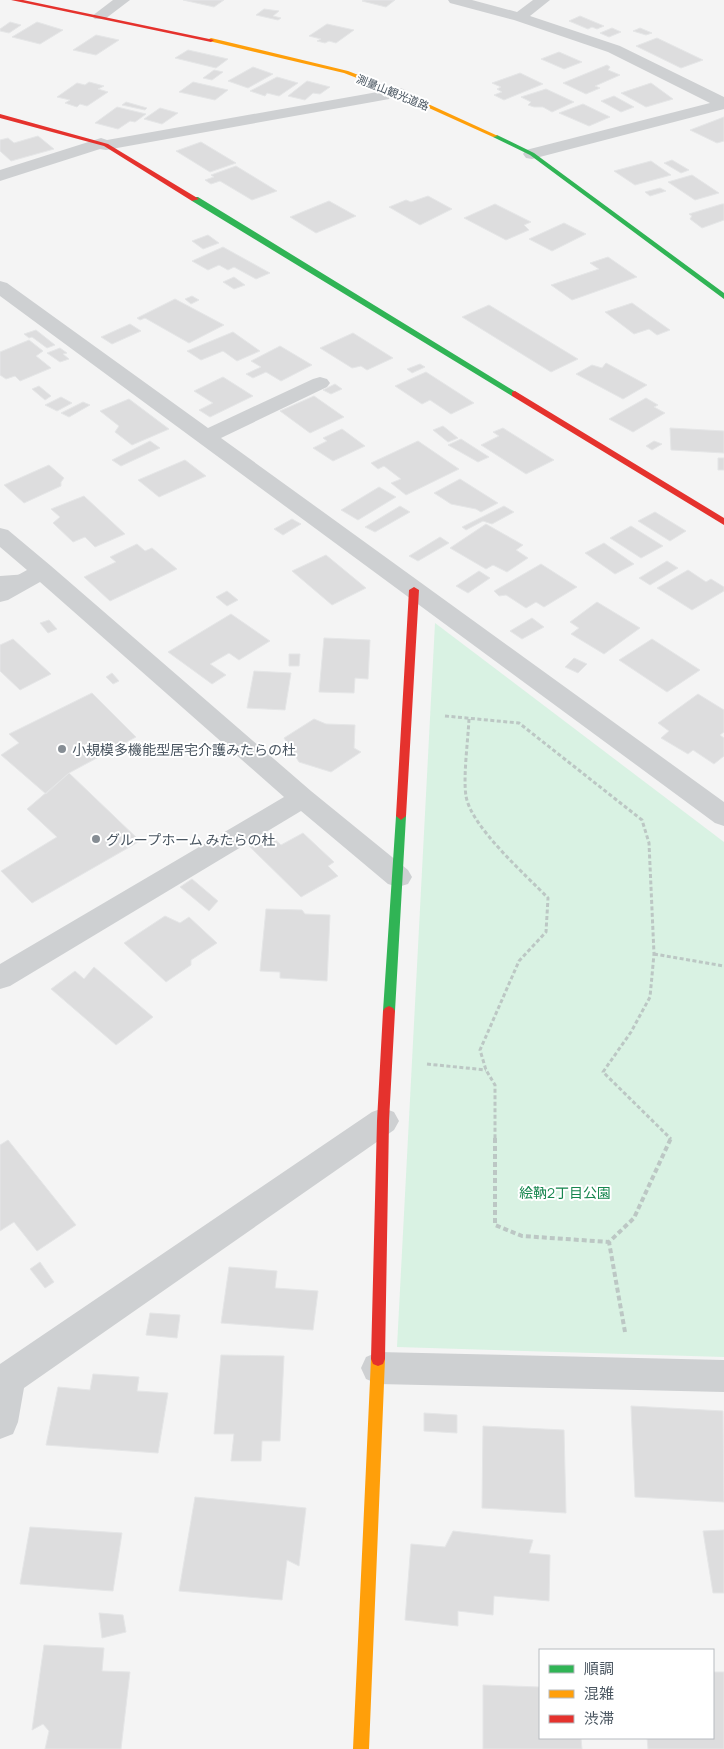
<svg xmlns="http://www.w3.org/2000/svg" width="724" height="1749" font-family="Manrope,'Noto Sans JP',sans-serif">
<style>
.green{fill:#d9f2e3}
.building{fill:#ddddde;stroke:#e5e6e7}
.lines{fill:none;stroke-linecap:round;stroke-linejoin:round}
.path-far1{stroke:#bcc7c4;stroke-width:3;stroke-dasharray:4 2.5;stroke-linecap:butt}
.path{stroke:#bcc7c4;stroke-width:4;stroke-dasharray:5 3;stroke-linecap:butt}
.lane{fill:#ced0d2;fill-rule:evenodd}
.street{fill:#ced0d2;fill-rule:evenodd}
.fast{fill:#30b455;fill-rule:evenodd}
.slow{fill:#ff9f0a;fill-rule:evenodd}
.jam{fill:#e5322d;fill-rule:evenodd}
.poi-dot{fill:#868d94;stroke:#fff;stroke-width:2}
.labels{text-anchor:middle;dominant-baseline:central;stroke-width:4;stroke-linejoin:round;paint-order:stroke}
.far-street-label{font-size:11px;fill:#4a5661;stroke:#fff}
.poi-label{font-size:14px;fill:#4a5661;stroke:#fff;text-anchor:start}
.park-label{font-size:14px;fill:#17864f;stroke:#fff}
</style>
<rect width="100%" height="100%" fill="#f4f4f4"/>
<path class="green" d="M435 623 724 842V1357L397 1347Z"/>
<path class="building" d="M183 0H224L214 7Z
M364 0H395L386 7 362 1Z
M264 9 279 11 273 16 281 18 278 20 256 15Z
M580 16 604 26 597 29 592 27 588 29 569 21Z
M10 22 21 25 9 33 0 31V29Z
M37 22 63 30 40 44 12 37Z
M327 24 354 30 336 43 329 41 325 43 317 41 321 39 309 36Z
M612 28 621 32 609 37 600 33Z
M640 28 652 33 646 35 633 31Z
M96 35 119 40 96 55 73 50Z
M657 38 703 60 681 68 636 46Z
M188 50 228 59 216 68 175 58Z
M559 52 582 62 564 69 541 59Z
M607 65 610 67 608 70 620 75 595 86 600 88 586 94 563 83Z
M253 67 273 74 248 88 228 81Z
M214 70 223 72 212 80 203 78Z
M520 73 543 84 504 100 494 95 502 92 497 89 501 87 492 83Z
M277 77 298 83 279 96 267 93 265 96 250 91Z
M307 81 330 87 320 94 313 93 305 100 288 96Z
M89 82 104 86 98 89 108 92 87 106 80 104 77 107 65 103 70 100 57 97 77 83 85 85Z
M193 82 228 90 215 100 179 92Z
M651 83 673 99 646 107 621 93Z
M546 89 574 102 552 112 543 107H534L528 105 531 102 521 97Z
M614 96 634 107 621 112 601 101Z
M126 102 147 108 145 110 122 105Z
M583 104 610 117 589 126 559 113Z
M117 107 146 114 135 122 130 121 118 129 95 123Z
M160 108 178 113 162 124 144 119Z
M724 117V141L717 143 690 130Z
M38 136 54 149 11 161 0 151V140L8 138 14 143Z
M201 142 236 163 210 172 176 151Z
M672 160 689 170 681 173 664 163Z
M651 161 671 175 635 185 614 171Z
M236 166 277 191 252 200 220 181 211 184 205 180 214 177 211 175Z
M692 175 719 193 695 200 668 182Z
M660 188 666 191 650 196 645 192Z
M428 196 452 209 420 225 389 207 406 200 411 202Z
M329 201 356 216 316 233 290 217Z
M495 204 531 222 524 225 529 230 506 240 464 218Z
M722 204H724V220L702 228 690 219 692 216 689 214Z
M564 223 586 234 552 251 529 239Z
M208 235 219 243 203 249 192 241Z
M223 247 270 273 256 279 234 267 228 270 219 265 208 270 192 261Z
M608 257 637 277 572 300 551 285 599 269 590 263Z
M234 277 245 285 234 289 223 282Z
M192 296 199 300 191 304 185 299Z
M175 299 224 325 189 343 145 318 140 320 137 318Z
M632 303 670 330 657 335 649 329 634 334 605 312Z
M489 305 578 359 551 372 462 317Z
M130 324 141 331 112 344 101 337Z
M36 330 55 345 47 348 32 337 29 338 24 334Z
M233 332 260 351 237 361 223 351 201 360 187 351Z
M353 333 393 358 367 370 361 366 352 368 320 348Z
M29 340 43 351 36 356 51 368 20 381 15 376 6 379 0 375V352Z
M280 346 312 365 281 381 266 372 253 378 246 374 261 367 251 361Z
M60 348 67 353 63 354 69 359 60 362 47 353Z
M606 363 647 385 623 399 576 374 592 365 602 368Z
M420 364 425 367 412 373 407 369Z
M426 372 474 403 451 414 430 400 422 404 395 386Z
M223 377 253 396 210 417 199 410 213 403 194 391Z
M335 384 342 389 331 394 323 390Z
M39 386 51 396 45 400 32 389Z
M314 396 344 417 310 433 280 411Z
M61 397 72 403 57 411 45 405Z
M646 398 658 405 654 407 665 413 633 432 609 419Z
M129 399 169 429 132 445 115 432 119 426 100 411Z
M83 402 90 405 69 417 61 413Z
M443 426 458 438 448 442 433 430Z
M503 428 554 460 526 474 481 445 499 436 493 432Z
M670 428 724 431V453L671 450Z
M342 429 365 446 333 461 313 448 327 441 323 438Z
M461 439 489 457 478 462 448 445Z
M150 441 160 448 121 466 112 460Z
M418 441 459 469 406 495 391 483 401 479 384 466 378 469 371 463Z
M654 441 662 444 652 450 646 446Z
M718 458H724V470H718Z
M185 460 206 476 159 497 138 480Z
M49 465 64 478 61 482V486L24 503 4 485Z
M460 479 498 503 481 512 476 509 451 504 434 493Z
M379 487 396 497 358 520 341 510Z
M84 496 125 534 95 547 85 537 73 542 53 523 60 517 51 509Z
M400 506 410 512 375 532 365 527Z
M504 506 514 512 492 524 483 521 466 530 462 527Z
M655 512 686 531 670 541 638 521Z
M292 519 301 524 283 535 274 529Z
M486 524 523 545 516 550 528 558 507 572 493 565 486 569 450 548Z
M631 526 663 546 641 558 610 538Z
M440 537 449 543 418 561 409 556Z
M604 543 634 564 615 574 585 553Z
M137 544 145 551 152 548 177 569 110 601 84 577 116 562 110 557Z
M326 555 366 588 332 605 292 571Z
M667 561 678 568 650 585 639 578Z
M541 564 577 587 544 607 536 602 526 608 506 595 499 596 494 591Z
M688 570 706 582 711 579 724 587V591L692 610 657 588Z
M479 571 490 578 468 593 456 586Z
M227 591 238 600 227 606 216 597Z
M597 602 640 628 604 654 571 634 579 628 570 622Z
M231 614 270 641 239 660 229 653 210 664 226 675 212 684 168 652Z
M532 618 544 627 522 639 510 631Z
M49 620 57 629 48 633 40 623Z
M324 638 370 640 368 679 355 678 354 693 319 692Z
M13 639 51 674 20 690 0 671V645Z
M652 639 700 670 667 692 619 660Z
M289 654H300L299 666H289Z
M574 658 587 664 578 673 565 667Z
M254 671 291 673 285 710 247 708Z
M112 673 119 681 113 684 106 677Z
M92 693 136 737 69 773 46 794 1 755 19 743 9 734Z
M698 694 724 710V732L720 735 724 738V756L714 764 693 750 688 754 661 738 669 731 658 723Z
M314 719 326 724 355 725 354 748 361 752 331 772 299 762 284 738Z
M69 773 140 841 32 903 1 871 57 837 27 809Z
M303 833 334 862 328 866 338 876 301 897 249 846 270 835 281 845Z
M192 879 218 901 209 911 180 887Z
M266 909 302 910 305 914 330 915 327 981 280 978V972L260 971Z
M165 916 180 923 189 917 217 943 191 960V965L166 982 124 943Z
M94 967 153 1017 116 1045 51 989 75 971 84 979Z
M8 1140 76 1225 37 1251 14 1222 0 1231V1145Z
M40 1262 54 1282 45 1288 30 1269Z
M229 1267 277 1271 275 1288 318 1291 313 1330 221 1323Z
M150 1313 180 1315 177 1338 146 1335Z
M221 1355 284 1356 280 1441H262L261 1461H231L234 1434H214Z
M93 1374 139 1377 137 1391 168 1393 158 1453 46 1445 58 1387 90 1390Z
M631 1406 723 1411 724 1502 635 1497Z
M424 1413 457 1415V1433L424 1431Z
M483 1426 564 1430 566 1513 482 1508Z
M195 1497 306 1508 299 1566 287 1560 282 1600 179 1591Z
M30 1527 122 1533 113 1591 20 1584Z
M724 1530V1593H713L703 1531Z
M453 1531 533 1540 529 1553 550 1555 549 1601 494 1596 493 1615 458 1611V1626L405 1620 411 1544 445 1547Z
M99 1613 123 1615 126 1632 102 1638Z
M44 1645 104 1648 102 1671 130 1672 121 1749H45L49 1731 43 1724 32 1730Z
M713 1672H724V1749H648L647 1738H713Z
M483 1685 540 1687V1738H581L582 1749H483Z"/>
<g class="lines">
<path class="path-far1" d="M445 716 519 723 642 820 649 843 654 954 650 997 631 1032 603 1072 671 1139
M469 719C468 740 463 777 466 796 471 827 526 875 548 898L546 932 519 961 480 1050 486 1070 495 1085V1139
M654 954 724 966
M427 1064 486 1070"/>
<path class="path" d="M495 1138V1225L522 1236 609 1242
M625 1332 609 1242 634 1218 671 1138"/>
<path class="lane" d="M28 574 34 576 37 580 34 584 0 588V576Z"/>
<path class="street" d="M113 0H130L105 19H95L92 16Z
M448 0H472L517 12 533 0H550L530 16 620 46 724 97V109L532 159 526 158 523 154 526 150 710 103 608 52 514 20 450 3Z
M400 88 406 90 408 93 406 96 106 150 100 149 0 181V170L101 138 107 140Z
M0 281 7 283 208 428 313 379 320 377 327 379 330 383 327 387 221 438 724 802V826L715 823 0 296Z
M0 528 8 530 51 566 311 791 408 870 412 877 408 884 398 887 388 884 301 811 10 986 0 989V964L284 797 40 582 8 600 0 602V585L27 570 0 547Z
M383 1108 394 1112 399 1121 394 1130 24 1388 18 1422 13 1434 0 1439V1364L372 1112Z
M378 1352 724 1360V1392L378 1384 366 1379 361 1368 366 1357Z"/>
<path class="fast" d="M493 135H497L534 153 724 293V299L530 155 493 137Z
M192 197H198L519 394 518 396H512L192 201Z
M401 812 406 816 395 1011 393 1014 389 1016 385 1014 383 1011 396 816Z"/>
<path class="slow" d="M211 38 348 71 402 92 498 136 493 137 398 94 344 73 209 41V39Z
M378 1352 383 1354 385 1359 369 1749H353L371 1359 373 1354Z"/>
<path class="jam" d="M11 0H23L214 40 211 42Z
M0 114 108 144 199 199 192 201 104 146 0 118Z
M515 391 724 518V525L512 396V392Z
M414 587 419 590 406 816 401 820 396 816 409 590Z
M389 1006 393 1008 395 1011 389 1121 385 1359 383 1364 378 1366 373 1364 371 1359 377 1121 383 1011 385 1008Z"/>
</g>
<g class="poi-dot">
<circle cx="62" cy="749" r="5"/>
<circle cx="96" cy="839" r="5"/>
</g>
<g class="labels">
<g class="far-street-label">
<text transform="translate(393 92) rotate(22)">測量山観光道路</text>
</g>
<g class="poi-label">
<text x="72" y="749">小規模多機能型居宅介護みたらの杜</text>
<text x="106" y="839">グループホーム みたらの杜</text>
</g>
<g class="park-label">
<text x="565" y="1192">絵靹2丁目公園</text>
</g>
</g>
<rect x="539" y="1649" width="175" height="90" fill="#ffffff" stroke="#b7bbc0"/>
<rect x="549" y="1665" width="25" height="8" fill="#30b455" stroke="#b7bbc0"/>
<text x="584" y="1674" font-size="15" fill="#4a5661">順調</text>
<rect x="549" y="1690" width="25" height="8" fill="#ff9f0a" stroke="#b7bbc0"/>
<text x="584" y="1699" font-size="15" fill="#4a5661">混雑</text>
<rect x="549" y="1715" width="25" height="8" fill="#e5322d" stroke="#b7bbc0"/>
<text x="584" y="1724" font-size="15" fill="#4a5661">渋滞</text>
</svg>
